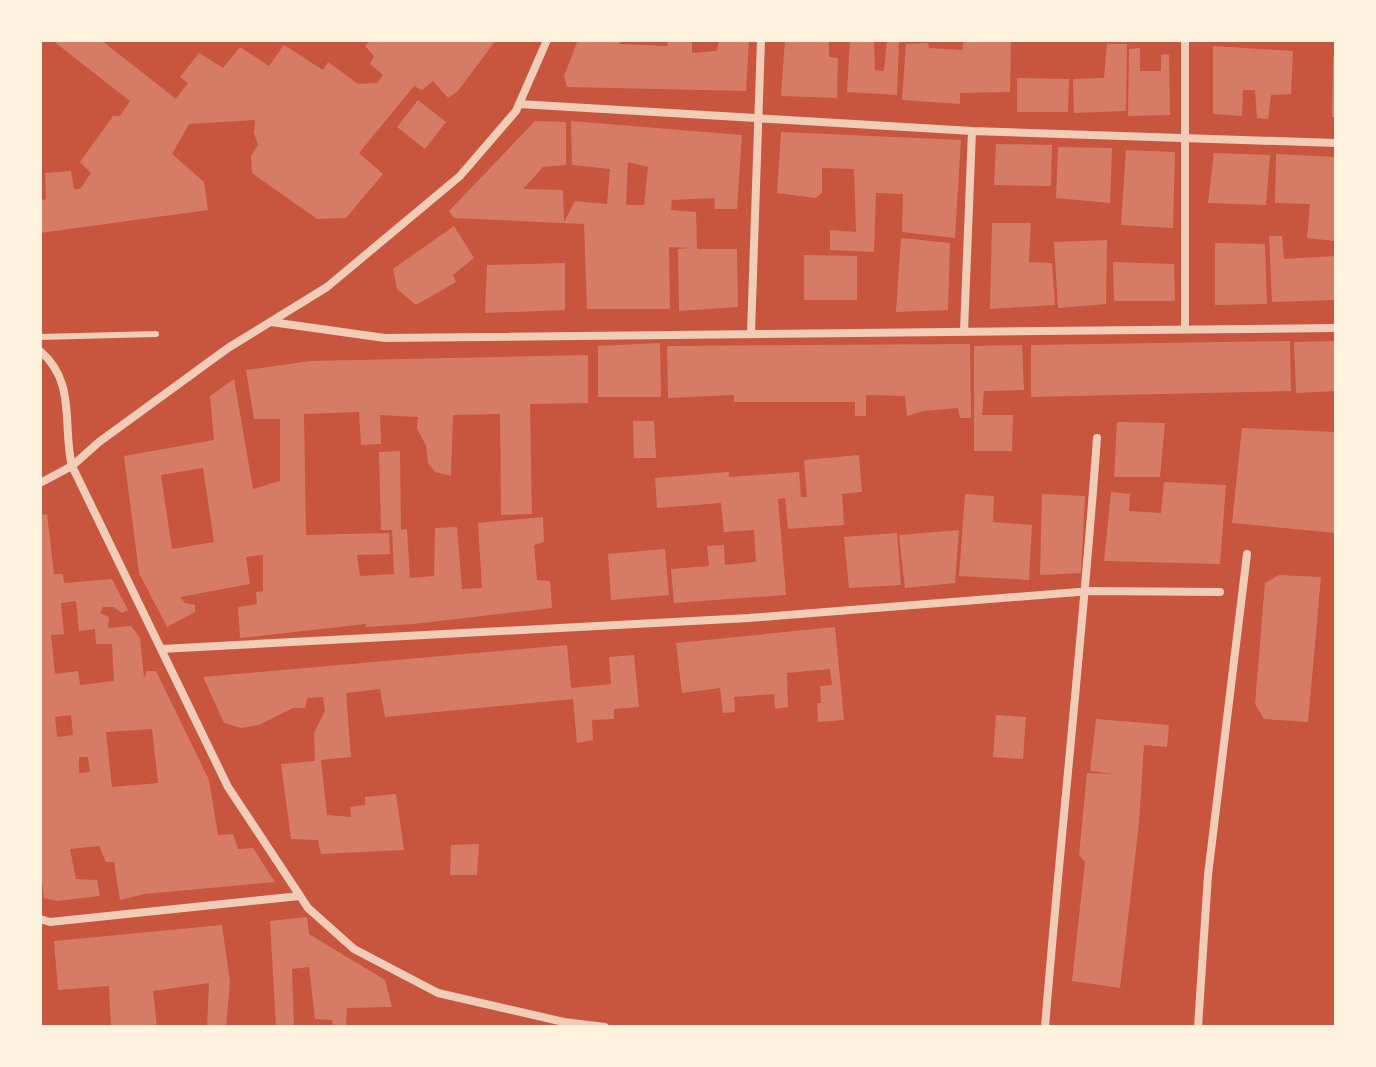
<svg xmlns="http://www.w3.org/2000/svg" width="1376" height="1067" font-family="'DM Sans',sans-serif">
<style>
.building{fill:#d67c66;fill-rule:evenodd}
.lines{fill:none;stroke-linecap:round;stroke-linejoin:round}
.service{stroke:#f1ccb7;stroke-width:6}
.minor{stroke:#f1ccb7;stroke-width:8}
</style>
<rect width="100%" height="100%" fill="#c8553d"/>
<path class="building" d="M52 40H101L176 99 188 83 180 77 199 53 223 68 240 47 269 66 284 45 323 70 328 62 358 84 377 83 383 75 370 64 374 56 365 46 371 40H496L458 91 448 98 433 81 422 90 414 86 359 153 383 174 346 218 317 219 252 173 251 156 258 145 254 133 255 120 189 124 172 154 204 182 208 210 40 233V201L46 199 45 173 71 171 74 189H80L91 173 80 162 113 116H120L130 101Z
M578 40H621L620 44 667 46 668 40H692V53L717 51 719 40H749L746 91 567 87 564 76Z
M785 40H829V57L838 58 837 98 781 96Z
M850 40H874L875 70 884 71 887 40H899L897 95 847 92Z
M964 40H1011L1010 92 960 93V104L902 100 906 44 928 43 929 48 962 50Z
M1107 44H1127L1126 111 1074 113 1073 79 1104 78Z
M1213 46 1293 51 1291 94 1271 95 1268 119 1257 118 1255 90H1243L1242 116 1213 114Z
M1140 48V71H1161V55L1169 54 1170 115 1128 116 1129 49Z
M1333 57H1336V117H1332Z
M1017 78 1069 79 1068 112H1017Z
M418 100 446 122 425 149 397 127Z
M535 121 566 122V165L543 167 523 189 563 190 564 222 575 201 607 204 610 169 572 165 571 121 742 135 737 209H715L714 198 672 200 671 210 696 212 697 249H737L738 307 679 311 678 249 690 248 669 247 670 309H587L584 224 454 218 449 211ZM628 162 648 167 644 205H626Z
M781 132 961 140 955 238 902 232 903 194 876 193 874 252 830 250V230L856 232 854 169 822 168V193L815 198 777 193Z
M996 144 1052 145 1051 186 994 185Z
M1058 147 1112 148 1110 203 1056 198Z
M1126 150 1175 152 1173 228 1121 225Z
M1214 153 1270 155 1266 205 1208 203Z
M1276 154 1336 157 1334 241 1307 238 1310 204 1275 203Z
M992 223H1031L1029 262 1052 263 1055 305 990 309Z
M454 226 474 258 453 275 456 282 416 305 397 289 393 269Z
M1269 236H1282L1284 259 1336 256V300L1272 302Z
M901 238 950 243 948 310 896 312Z
M1107 240 1106 304 1058 308 1054 242Z
M1215 243 1265 244 1267 304 1215 305Z
M804 255 857 256V300H804Z
M1113 262 1174 264 1175 301H1114Z
M565 263V310L485 313 487 265Z
M1290 341 1291 391 1031 397V345Z
M1336 341V391L1296 393 1294 342Z
M660 343 661 397H598V346Z
M970 344 971 418H960L958 408 923 411 907 416 905 396 866 395V416H855V402H734V395L668 398 667 346Z
M1022 345 1024 390 984 391 982 415H1013L1012 451H974V346Z
M588 355V403L530 404 532 514 501 515 500 414 453 415 451 476 435 472 428 463 426 446 417 428 418 417 380 415 381 444 361 445 359 412 304 414 306 535 389 533 390 554 357 555 360 576 394 574 392 530H381L379 452 400 451 401 530 407 529 410 578 434 576 435 528 457 527 462 589 482 588 478 523 543 517 544 542 534 545 537 580 550 581 552 608 413 624 366 627V624L240 638 238 607 257 604 256 592 263 591V555L246 557 250 584 180 597 185 603 195 605V612L167 627 139 573 124 456 214 440 210 396 234 379 253 489 280 481V419H254L246 370 310 361ZM203 468 214 542 172 549 161 475Z
M633 421H654L656 458H634Z
M1117 422 1165 423 1160 477H1114Z
M1242 428 1336 432V533L1232 523Z
M859 455 862 492 842 494 844 525 788 529 785 498 778 499 786 595 674 603 671 569 709 566 707 546 724 545 725 565 756 562 754 530 724 532 721 503 657 508 655 478 729 472V477L799 472 801 497H807L804 460Z
M1164 482 1226 485 1220 564 1104 561 1111 492 1130 494 1129 511 1161 513Z
M965 494 994 496 993 522 1032 525 1029 580 959 576Z
M1042 494 1085 496 1081 573 1040 575Z
M47 514 54 574H63L64 583 112 579 128 610 122 613 114 607H103L100 613 109 617 108 628 131 626 140 638 144 678 147 671H156L209 780 218 835 233 834 238 849 253 848 275 882 145 894 120 900 114 862H106L99 846 70 849 76 879 97 880 100 896 57 901 44 898 40 863V515ZM76 601 79 631 95 629 96 644H112L114 681 80 685 78 671 55 674 51 635 64 634 61 603ZM71 715 73 735 57 737 55 717ZM152 729 158 783 112 787 106 732ZM79 757H88L90 772 79 773Z
M959 530 955 583 905 588 899 535Z
M897 533 901 585 849 588 844 537Z
M665 549 669 595 611 600 608 554Z
M1279 575 1321 577 1308 722 1264 719 1255 704 1265 583Z
M835 627 844 720 818 722 817 703H821L820 686 832 685 830 669 787 673 788 707 775 709 774 694 734 697 735 712 723 713 720 688 682 693 676 643Z
M567 645 571 688 611 684 609 657 634 655 639 707 614 709V719L592 720 593 740 577 743 573 699 385 717 380 689 346 693 351 757 321 760 327 815 351 817 350 807 365 805V797L396 794 404 850 321 854 318 840 291 839 281 764 315 761 314 733 325 711 323 697 307 698 305 708H293L259 725 241 728 224 723 203 677Z
M996 715 1026 717 1023 759 993 757Z
M1096 719 1169 725 1167 747 1144 745 1139 823 1120 988 1072 981 1085 862 1079 855 1087 773 1114 774 1090 771Z
M479 844 477 875H450L451 845Z
M307 917 309 934 385 980 392 1007 347 1008 346 1026H333L332 1020 315 1019 309 967 292 969 294 1027H276L270 921Z
M222 925 230 982 226 1027H207L209 983 153 991 157 1027H111L109 986 58 990 54 941Z"/>
<g class="lines">
<path class="service" d="M40 337 156 334"/>
<path class="minor" d="M519 104 972 131 1336 143
M271 322 385 338 1336 328
M1185 329V40
M964 331 972 131
M751 333 761 40
M40 351C77 382 62 426 72 466L228 787 308 908 354 949 438 993 564 1022 605 1027
M40 483 72 466 99 442 228 348 327 287 460 176 516 111 547 40
M161 649 749 618 1091 591 1220 592
M40 919 50 922 300 896
M1045 1027C1061 830 1083 634 1097 438
M1198 1027 1208 875 1247 554"/>
</g>
<rect width="1376" height="1067" fill="none" stroke="#fff3e0" stroke-width="84"/>
</svg>
